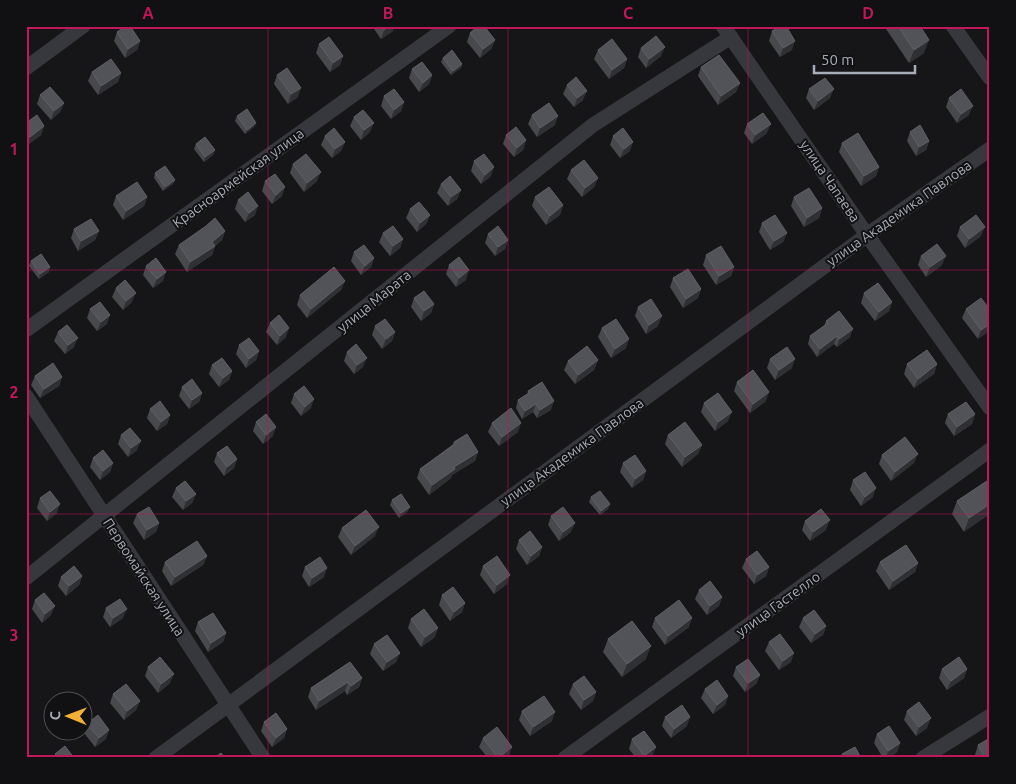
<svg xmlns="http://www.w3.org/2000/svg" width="1016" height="784" font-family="Ubuntu,sans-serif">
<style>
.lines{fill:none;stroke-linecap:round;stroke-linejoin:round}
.minor{stroke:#37383d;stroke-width:15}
.wall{fill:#47494d}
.shaded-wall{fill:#2f3033}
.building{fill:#525359;stroke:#5f6168}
.grid{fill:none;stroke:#c2185b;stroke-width:1;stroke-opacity:0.55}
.labels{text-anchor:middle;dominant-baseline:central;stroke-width:4;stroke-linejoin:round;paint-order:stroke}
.street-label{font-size:14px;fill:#a8adb8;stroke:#111113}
.neatline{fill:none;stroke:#c2185b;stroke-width:2}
.grid-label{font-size:16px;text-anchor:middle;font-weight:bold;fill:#c2185b}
</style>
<rect width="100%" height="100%" fill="#161618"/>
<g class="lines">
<path class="minor" d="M723 26 867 235 990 408
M953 26 990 78
M26 68 83 26
M26 330 449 26
M26 396 263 758
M26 578 593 125 731 37
M156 758 867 235 990 149
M565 758 990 450
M923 758 990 716"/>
</g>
<path class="wall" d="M372 26H394L393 31 381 39Z
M884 26H920L924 53 909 63Z
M772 31 792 50 780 57 769 41Z
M117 32 140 41 137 50 125 58 114 41Z
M470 33 495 40 491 49 480 58 467 42Z
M319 44 343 56 340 65 330 72 316 53Z
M641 48 661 56 646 68 638 57Z
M598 50 627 59 624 68 609 79 594 59Z
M443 58 462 64 461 68 451 75 441 62Z
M701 67 740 83 736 92 718 105 698 76Z
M412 69 432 75 429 84 419 92 409 78Z
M92 72 121 73 118 82 98 95 88 81Z
M277 75 298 97 288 104 274 84Z
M567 85 583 100 574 107 563 94Z
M809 89 830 98 814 110 806 98Z
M40 95 64 103 60 112 51 120 37 104Z
M384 96 404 102 401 111 391 119 381 106Z
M949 98 969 115 957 123 946 107Z
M532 115 555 125 537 137 528 124Z
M237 116 254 127 245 134 235 121Z
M354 117 370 132 361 140 350 126Z
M26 123 44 126 41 135 26 146Z
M747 124 767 133 752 144 744 133Z
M910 132 929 141 926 150 916 156 907 141Z
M506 135 526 140 523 150 514 157 503 144Z
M325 136 345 142 341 151 332 158 321 145Z
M613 136 630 151 620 158 610 145Z
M842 143 879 167 876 176 861 186 839 152Z
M196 144 215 150 213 155 204 162 194 149Z
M474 161 491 176 481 184 471 171Z
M293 164 317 181 304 192 290 173Z
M571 170 598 178 594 187 582 197 567 179Z
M155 173 175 180 173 184 163 191 154 178Z
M265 181 282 196 272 204 262 191Z
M441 184 461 190 457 199 448 206 437 193Z
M116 196 147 197 144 206 123 220 113 205Z
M535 197 563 205 560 215 546 225 532 206Z
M794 197 822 208 819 218 804 227 791 206Z
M238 200 255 215 245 222 235 209Z
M410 209 430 215 426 224 417 232 406 218Z
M762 223 787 233 783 242 770 250 759 232Z
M960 227 981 236 965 248 957 236Z
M74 229 99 231 95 240 78 251 71 238Z
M225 231 222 240 215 246 212 255 187 272 175 254 179 245Z
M383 233 403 239 400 248 390 256 379 242Z
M488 234 508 240 505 249 495 256 485 243Z
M354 252 374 258 371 267 361 275 351 261Z
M706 255 734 267 731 276 716 285 703 265Z
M921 256 942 265 926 277 918 265Z
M31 261 49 272 39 279 29 266Z
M449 265 466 280 456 287 446 274Z
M146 266 163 281 153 288 143 275Z
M673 278 701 289 698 298 683 308 670 287Z
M345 281 341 290 307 318 297 305 300 295Z
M116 288 132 302 123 310 112 297Z
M864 293 892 302 889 311 875 321 861 303Z
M414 298 434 304 431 313 421 321 411 307Z
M638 307 658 326 646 334 635 316Z
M90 309 107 324 97 331 87 318Z
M966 309 990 310 978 339 962 318Z
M826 321 850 337 837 347 834 344 817 357 808 344 810 336 824 326Z
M270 323 286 337 277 345 266 332Z
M375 326 395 332 392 341 382 349 372 335Z
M602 328 626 348 611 358 598 337Z
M58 332 74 347 65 354 54 341Z
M239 345 259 351 256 360 246 368 236 354Z
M347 352 363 367 354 374 344 361Z
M770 359 792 368 775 380 767 368Z
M598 360 594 370 575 384 564 370 568 361Z
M907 364H937L934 374 914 388 904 374Z
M212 365 232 371 229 380 219 387 209 374Z
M35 376 62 377 59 386 40 398 31 385Z
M737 382 766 401 750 413 734 391Z
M182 387 202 393 199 402 189 409 179 396Z
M528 391 551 410 537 418 533 412 522 419 516 408 518 400 527 395Z
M294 394 311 408 301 416 291 403Z
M704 403 728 421 715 431 701 412Z
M150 409 170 415 167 424 157 431 147 418Z
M948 414H975L972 424 954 436 945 423Z
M256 422 273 436 263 444 253 431Z
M492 423 518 432 499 446 488 432Z
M121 435 137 450 128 457 118 444Z
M668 435 702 445 698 454 682 467 665 444Z
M454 442 478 452 475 461 452 475 451 478 429 495 417 478 420 469 452 445Z
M217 453 237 459 234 468 224 476 214 462Z
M882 455 914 463 891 481 879 464Z
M93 458 113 463 110 472 100 480 90 467Z
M623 463 646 471 643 480 632 488 620 472Z
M990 479 964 532 952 514 957 501Z
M853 480 873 497 861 506 850 490Z
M176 488 196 494 192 503 183 510 172 497Z
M591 497 610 504 608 509 600 515 589 502Z
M40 498 57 513 47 521 37 508Z
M392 500 408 511 399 518 390 505Z
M137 514 159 523 156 532 144 540 133 523Z
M551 516 571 532 559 541 548 525Z
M805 521 826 530 810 541 802 530Z
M342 528 375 536 351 555 338 537Z
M519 540 542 547 539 556 527 565 516 549Z
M207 556 203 565 171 586 162 571 165 562Z
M746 559 769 567 766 576 754 584 742 568Z
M880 562 918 563 915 572 889 590 876 571Z
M483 566 507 584 494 594 480 575Z
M305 567 324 577 309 587 302 576Z
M82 576 79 585 66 596 58 586 61 577Z
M699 590 722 597 719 606 707 615 695 599Z
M442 595 465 603 462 612 450 621 439 605Z
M35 600 51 615 42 623 32 609Z
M106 608 123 618 110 627 103 617Z
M655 618 689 627 665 645 652 627Z
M803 618 826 626 823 635 811 643 799 627Z
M411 619 435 637 421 647 408 628Z
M198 622 226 633 223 642 208 652 195 631Z
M608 639 646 659 622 677 603 652Z
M769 642 791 662 779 670 765 651Z
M374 644 400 653 396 662 383 671 370 654Z
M148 667 170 683 158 693 145 676Z
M736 667 760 675 756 684 745 692 733 676Z
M942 669H967L964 678 947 690 939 678Z
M362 678 359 687 347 695 345 691 316 710 308 697 311 688Z
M573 684 596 692 593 701 581 710 569 694Z
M705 689 728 696 725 705 713 714 701 698Z
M113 694 140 701 136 710 124 720 110 703Z
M522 711 552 721 530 736 519 720Z
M907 711 927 728 916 736 904 720Z
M665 717 687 726 671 738 662 726Z
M264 722 287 729 284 738 272 747 261 731Z
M87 724 106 739 95 747 84 733Z
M877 734 900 743 897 752 888 758H883L874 743Z
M483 738 509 756 507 758H488L479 747Z
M632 739 656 747 652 756 650 758H636L629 749Z
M978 745 990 758H977L975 755Z"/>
<path class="shaded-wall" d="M389 26H394L393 31 381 39 384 30Z
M495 40 491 49 480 58 483 49Z
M929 40 924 53 909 63 914 50Z
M140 41 137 50 125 58 128 49Z
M795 41 792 50 780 57 783 48Z
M665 47 661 56 646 68 649 59Z
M343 56 340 65 330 72 333 63Z
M627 59 624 68 609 79 612 70Z
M462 64 461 68 451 75 453 71Z
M121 73 118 82 98 95 101 86Z
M432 75 429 84 419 92 423 83Z
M740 83 736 92 718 105 721 96Z
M301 88 298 97 288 104 291 94Z
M834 89 830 98 814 110 818 101Z
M587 91 583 100 574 107 577 98Z
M404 102 401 111 391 119 394 110Z
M64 103 60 112 51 120 54 111Z
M973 106 969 115 957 123 961 114Z
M558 116 555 125 537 137 540 128Z
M256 123 254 127 245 134 247 130Z
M374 123 370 132 361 140 364 130Z
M771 124 767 133 752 144 755 135Z
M44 126 41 135 26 146 30 137Z
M526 140 523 150 514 157 517 148Z
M929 141 926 150 916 156 919 147Z
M345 142 341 151 332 158 335 149Z
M633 142 630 151 620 158 624 149Z
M215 150 213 155 204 162 205 157Z
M494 167 491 176 481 184 485 175Z
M879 167 876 176 861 186 864 176Z
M321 172 317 181 304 192 307 183Z
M598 178 594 187 582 197 585 188Z
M175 180 173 184 163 191 165 187Z
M285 187 282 196 272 204 276 195Z
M461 190 457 199 448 206 451 197Z
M147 197 144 206 123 220 126 211Z
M563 205 560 215 546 225 550 216Z
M258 206 255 215 245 222 249 213Z
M822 208 819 218 804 227 807 218Z
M430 215 426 224 417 232 420 223Z
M985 227 981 236 965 248 969 239Z
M99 231 95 240 78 251 81 241Z
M225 231 222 240 213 247 215 246 212 255 187 272 190 262 212 242Z
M787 233 783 242 770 250 774 241Z
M403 239 400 248 390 256 393 246Z
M508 240 505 249 495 256 498 247Z
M946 256 942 265 926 277 930 267Z
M374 258 371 267 361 275 365 266Z
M50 267 49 272 39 279 40 274Z
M734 267 731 276 716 285 719 276Z
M469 270 466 280 456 287 459 278Z
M166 272 163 281 153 288 157 279Z
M345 281 341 290 307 318 311 309Z
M701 289 698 298 683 308 686 299Z
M136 293 132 302 123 310 126 301Z
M892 302 889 311 875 321 879 312Z
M434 304 431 313 421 321 424 311Z
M110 315 107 324 97 331 101 322Z
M662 316 658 326 646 334 649 325Z
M990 324V331L978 339 981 330Z
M289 328 286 337 277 345 280 336Z
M853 329 850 337 837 347 839 339Z
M395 332 392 341 382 349 386 339Z
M837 336 834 344 817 357 820 349Z
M78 338 74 347 65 354 68 345Z
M629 339 626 348 611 358 615 349Z
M259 351 256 360 246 368 249 359Z
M367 358 363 367 354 374 357 365Z
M795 359 792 368 775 380 779 370Z
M598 360 594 370 575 384 578 375Z
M937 364 934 374 914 388 918 379Z
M232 371 229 380 219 387 223 378Z
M62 377 59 386 40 398 44 389Z
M769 392 766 401 750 413 753 404Z
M202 393 199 402 189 409 192 400Z
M314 399 311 408 301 416 305 407Z
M554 401 551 410 537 418 540 410Z
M536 404 533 412 522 419 525 411Z
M732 412 728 421 715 431 718 422Z
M975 414 972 424 954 436 957 427Z
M170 415 167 424 157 431 161 422Z
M521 423 518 432 499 446 502 437Z
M276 427 273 436 263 444 266 435Z
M141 441 137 450 128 457 131 448Z
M702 445 698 454 682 467 685 457Z
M478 452 475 461 452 475 451 478 429 495 432 485 454 467Z
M918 454 914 463 891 481 895 472Z
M237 459 234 468 224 476 227 467Z
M113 463 110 472 100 480 103 471Z
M646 471 643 480 632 488 635 479Z
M876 488 873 497 861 506 865 497Z
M196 494 192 503 183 510 186 501Z
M60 504 57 513 47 521 50 512Z
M610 504 608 509 600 515 601 511Z
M990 504V514L964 532 969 518Z
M410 507 408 511 399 518 401 513Z
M830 520 826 530 810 541 813 532Z
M159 523 156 532 144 540 147 530Z
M575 523 571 532 559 541 563 532Z
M379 527 375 536 351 555 355 546Z
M542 547 539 556 527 565 531 556Z
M207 556 203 565 171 586 175 577Z
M918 563 915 572 889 590 893 581Z
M769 567 766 576 754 584 757 575Z
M327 568 324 577 309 587 312 578Z
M510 575 507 584 494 594 497 585Z
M82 576 79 585 66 596 69 586Z
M722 597 719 606 707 615 710 606Z
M465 603 462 612 450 621 454 612Z
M55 606 51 615 42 623 45 614Z
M127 609 123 618 110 627 113 618Z
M692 618 689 627 665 645 668 636Z
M826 626 823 635 811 643 815 634Z
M438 628 435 637 421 647 425 637Z
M226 633 223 642 208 652 211 643Z
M651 646 646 659 622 677 627 664Z
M400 653 396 662 383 671 387 662Z
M794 653 791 662 779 670 783 661Z
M967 669 964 678 947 690 951 681Z
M174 674 170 683 158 693 161 684Z
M760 675 756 684 745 692 748 683Z
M362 678 359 687 347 695 351 686Z
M348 682 345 691 316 710 319 701Z
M596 692 593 701 581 710 584 700Z
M728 696 725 705 713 714 717 705Z
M140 701 136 710 124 720 127 711Z
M555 712 552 721 530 736 533 727Z
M690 717 687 726 671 738 674 729Z
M931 718 927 728 916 736 919 727Z
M287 729 284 738 272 747 276 738Z
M109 730 106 739 95 747 99 738Z
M900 743 897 752 888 758H886L888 751Z
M512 747 509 756 507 758H498Z
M656 747 652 756 650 758H643L644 756Z"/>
<path class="building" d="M126 26H130L140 41 128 49 117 32Z
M382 26H389L384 30Z
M478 26H484L495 40 483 49 470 33Z
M781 26H786L795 41 783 48 772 31Z
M898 26H920L929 40 914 50Z
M656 36 665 47 649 59 641 48Z
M329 37 343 56 333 63 319 44Z
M612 39 627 59 612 70 598 50Z
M452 50 462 64 453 71 443 58Z
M719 55 740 83 721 96 701 67Z
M111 59 121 73 101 86 92 72Z
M422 62 432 75 423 83 412 69Z
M287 68 301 88 291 94 277 75Z
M576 77 587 91 577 98 567 85Z
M825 78 834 89 818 101 809 89Z
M50 87 64 103 54 111 40 95Z
M394 89 404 102 394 110 384 96Z
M961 89 973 106 961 114 949 98Z
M549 103 558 116 540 128 532 115Z
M247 109 256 123 247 130 237 116Z
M363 110 374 123 364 130 354 117Z
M763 113 771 124 755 135 747 124Z
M37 115 44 126 30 137 26 132V123Z
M920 125 929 141 919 147 910 132Z
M516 127 526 140 517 148 506 135Z
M334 128 345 142 335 149 325 136Z
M623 128 633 142 624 149 613 136Z
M858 133 879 167 864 176 842 143Z
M205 137 215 150 205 157 196 144Z
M306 154 321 172 307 183 293 164Z
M484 154 494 167 485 175 474 161Z
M584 160 598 178 585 188 571 170Z
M165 166 175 180 165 187 155 173Z
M275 174 285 187 276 195 265 181Z
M450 176 461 190 451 197 441 184Z
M137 182 147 197 126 211 116 196Z
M549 187 563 205 550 216 535 197Z
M809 188 822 208 807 218 794 197Z
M248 192 258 206 249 213 238 200Z
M419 202 430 215 420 223 410 209Z
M775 215 787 233 774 241 762 223Z
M976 215 985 227 969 239 960 227Z
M215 218 225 231 212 242 215 246 190 262 179 245 206 226Z
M91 219 99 231 81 241 74 229Z
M393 226 403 239 393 246 383 233Z
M498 226 508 240 498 247 488 234Z
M937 244 946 256 930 267 921 256Z
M364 245 374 258 365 266 354 252Z
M721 246 734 267 719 276 706 255Z
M41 254 50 267 40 274 31 261Z
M459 257 469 270 459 278 449 265Z
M156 258 166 272 157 279 146 266Z
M334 267 345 281 311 309 300 295Z
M688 269 701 289 686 299 673 278Z
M125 280 136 293 126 301 116 288Z
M878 283 892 302 879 312 864 293Z
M424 291 434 304 424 311 414 298Z
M981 298 990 310V324L981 330 966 309Z
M651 299 662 316 649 325 638 307Z
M100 302 110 315 101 322 90 309Z
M839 311 853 329 839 339 837 336 820 349 810 336 828 323 826 321Z
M279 315 289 328 280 336 270 323Z
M385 319 395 332 386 339 375 326Z
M616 319 629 339 615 349 602 328Z
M67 325 78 338 68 345 58 332Z
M249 338 259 351 249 359 239 345Z
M356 344 367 358 357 365 347 352Z
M587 346 598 360 578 375 568 361Z
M787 347 795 359 779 370 770 359Z
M927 350 937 364 918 379 907 364Z
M222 358 232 371 223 378 212 365Z
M53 363 62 377 44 389 35 376Z
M753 370 769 392 753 404 737 382Z
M192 379 202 393 192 400 182 387Z
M542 382 554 401 540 410 536 404 525 411 518 400 529 393 528 391Z
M304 386 314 399 305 407 294 394Z
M718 393 732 412 718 422 704 403Z
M160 401 170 415 161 422 150 409Z
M966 402 975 414 957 427 948 414Z
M511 408 521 423 502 437 492 423Z
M266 414 276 427 266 435 256 422Z
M685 422 702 445 685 457 668 435Z
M130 428 141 441 131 448 121 435Z
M467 434 478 452 454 467 455 469 432 485 420 469 455 444 454 442Z
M905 437 918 454 895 472 882 455Z
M227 446 237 459 227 467 217 453Z
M103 450 113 463 103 471 93 458Z
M635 455 646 471 635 479 623 463Z
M865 472 876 488 865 497 853 480Z
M990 479V504L969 518 957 501Z
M185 481 196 494 186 501 176 488Z
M50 491 60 504 50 512 40 498Z
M600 491 610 504 601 511 591 497Z
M401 494 410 507 401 513 392 500Z
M149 507 159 523 147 530 137 514Z
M563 507 575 523 563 532 551 516Z
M821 509 830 520 813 532 805 521Z
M366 510 379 527 355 546 342 528Z
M530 531 542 547 531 556 519 540Z
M197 541 207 556 175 577 165 562Z
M906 545 918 563 893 581 880 562Z
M757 551 769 567 757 575 746 559Z
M497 556 510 575 497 585 483 566Z
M320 557 327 568 312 578 305 567Z
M74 566 82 576 69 586 61 577Z
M710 581 722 597 710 606 699 590Z
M453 587 465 603 454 612 442 595Z
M44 593 55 606 45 614 35 600Z
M120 599 127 609 113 618 106 608Z
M679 600 692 618 668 636 655 618Z
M424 609 438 628 425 637 411 619Z
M814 610 826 626 815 634 803 618Z
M213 613 226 633 211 643 198 622Z
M632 621 651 646 627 664 608 639Z
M780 634 794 653 783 661 769 642Z
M387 635 400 653 387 662 374 644Z
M160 657 174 674 161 684 148 667Z
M959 657 967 669 951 681 942 669Z
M748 659 760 675 748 683 736 667Z
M350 662 362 678 351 686 348 682 319 701 311 688Z
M584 676 596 692 584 700 573 684Z
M717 680 728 696 717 705 705 689Z
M126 684 140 701 127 711 113 694Z
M544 696 555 712 533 727 522 711Z
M919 702 931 718 919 727 907 711Z
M682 705 690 717 674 729 665 717Z
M276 713 287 729 276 738 264 722Z
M98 715 109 730 99 738 87 724Z
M889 726 900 743 888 751 877 734Z
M497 727 512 747 498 758 483 738Z
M644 731 656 747 644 756 632 739Z
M990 738V758H985L978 745Z
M65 746 74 758H59L55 754Z
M855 747 861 758H844L842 754Z
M221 753 225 758H214Z"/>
<path class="grid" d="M268 26V758M508 26V758M748 26V758M26 270H990M26 514H990"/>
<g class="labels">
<g class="street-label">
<text transform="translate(238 178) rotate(-36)">Красноармейская улица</text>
<text transform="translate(830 181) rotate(56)">улица Чапаева</text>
<text transform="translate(899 213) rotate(-35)">улица Академика Павлова</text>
<text transform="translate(374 301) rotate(-39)">улица Марата</text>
<text transform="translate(572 452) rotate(-36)">улица Академика Павлова</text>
<text transform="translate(144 577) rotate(57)">Первомайская улица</text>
<text transform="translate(778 604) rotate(-36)">улица Гастелло</text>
</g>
</g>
<rect width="1016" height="784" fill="none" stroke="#111113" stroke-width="55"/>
<g transform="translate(68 716) rotate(271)"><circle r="24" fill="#111113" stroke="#4d4f55"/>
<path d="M0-4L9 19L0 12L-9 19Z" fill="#f2b134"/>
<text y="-8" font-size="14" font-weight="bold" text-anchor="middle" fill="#a8adb8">С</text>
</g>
<path d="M814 65v8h101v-8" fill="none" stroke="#a8adb8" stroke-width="2.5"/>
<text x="821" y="65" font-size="15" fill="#a8adb8" stroke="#111113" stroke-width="4" paint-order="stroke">50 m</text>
<rect x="28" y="28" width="960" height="728" class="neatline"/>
<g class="grid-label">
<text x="148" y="19">A</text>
<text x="388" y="19">B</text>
<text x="628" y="19">C</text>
<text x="868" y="19">D</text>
<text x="14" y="155">1</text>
<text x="14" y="398">2</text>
<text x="14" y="641">3</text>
</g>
</svg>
